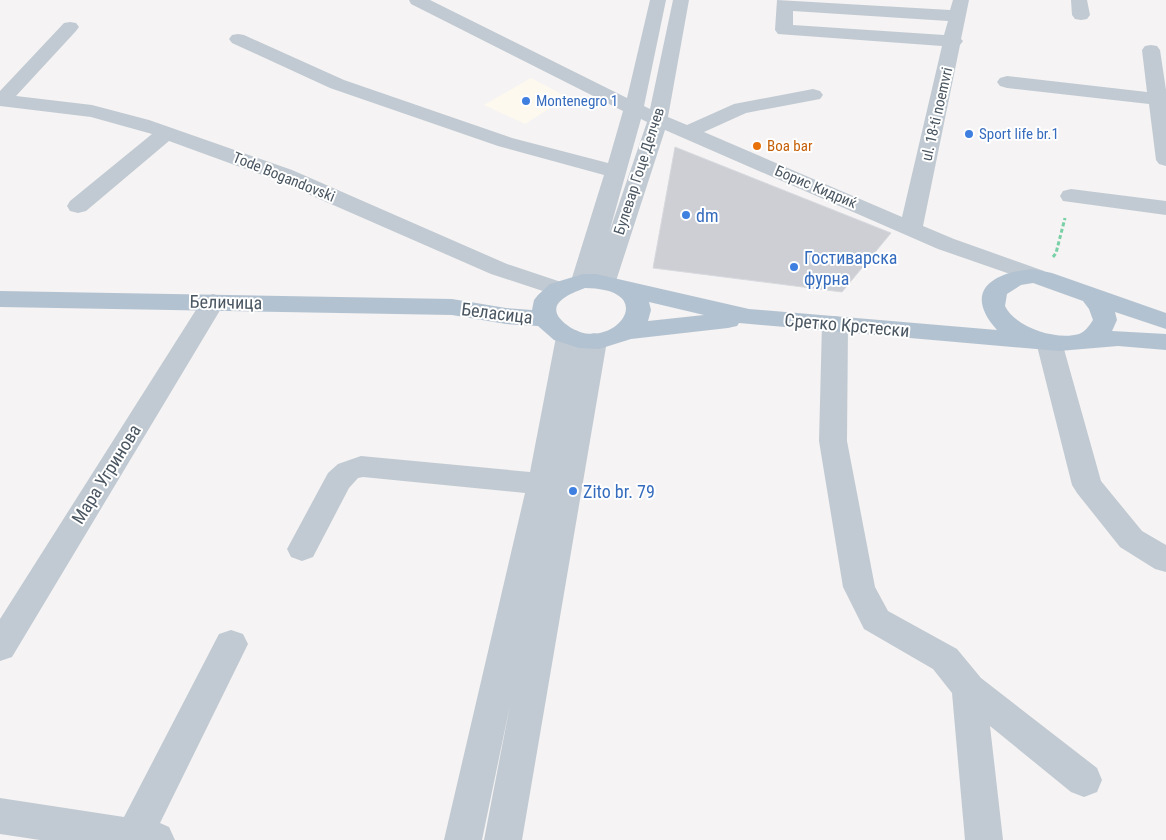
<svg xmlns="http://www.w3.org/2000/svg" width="1166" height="840" font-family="'Roboto Condensed',sans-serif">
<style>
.commercial{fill:#fdf9ef}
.building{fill:#cdcfd5;stroke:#d7d9de}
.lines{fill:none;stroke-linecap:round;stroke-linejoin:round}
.path{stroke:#7ad0a6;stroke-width:3;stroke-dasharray:4 2.5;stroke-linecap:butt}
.minor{fill:#c1cad2;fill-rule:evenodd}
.major{fill:#b3c2d1;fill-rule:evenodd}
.shop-dot{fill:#3f7fe0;stroke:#fff;stroke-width:2}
.food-dot{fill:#e8710a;stroke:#fff;stroke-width:2}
.labels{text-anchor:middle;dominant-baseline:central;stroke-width:4;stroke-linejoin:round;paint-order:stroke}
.far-shop-label{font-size:15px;fill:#366cbe;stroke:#fff;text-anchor:start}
.far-street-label{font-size:15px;fill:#4a5661;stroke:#fff}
.far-food-label{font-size:15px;fill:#c56008;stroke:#fff;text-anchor:start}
.shop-label{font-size:18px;fill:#366cbe;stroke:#fff;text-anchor:start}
.street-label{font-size:18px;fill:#4a5661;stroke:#fff}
</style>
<rect width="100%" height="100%" fill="#f5f3f3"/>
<path class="commercial" d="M531 78 567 97 525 124 484 105Z"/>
<path class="building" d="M675 147 891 233 842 292 653 268Z"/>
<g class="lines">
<path class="path" d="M1053 257 1056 253 1065 218"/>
<path class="minor" d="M409 0H430L627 98 650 0H666L644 106 650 109 673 0H689L668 117 687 125 734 104 813 89 820 91 823 95 820 99 746 113 704 132 902 217 942 46 778 34 775 30 777 0 950 10 953 0H969L961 39 963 41 960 45 923 226 954 239 1044 271 1048 276 1044 281 1036 283 938 249 665 130 616 281 612 286 604 288 596 286 594 283 591 286 583 288 575 286 571 281 604 175 498 146 330 88 232 43 229 39 232 35 238 34 244 35 344 80 512 138 608 163 623 111 411 4ZM793 11 948 21 944 35 793 25ZM641 119 647 122 609 233Z
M1071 0H1087L1090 15 1087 19 1081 20 1075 19 1072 15Z
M70 22 76 23 79 27 76 31 16 96 92 105 149 120 292 170 507 264 567 284 570 289 567 294 558 296 491 274 276 180 169 141 86 211 78 213 70 211 67 206 70 201 152 134 91 117 0 106V91L64 23Z
M1151 45 1157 46 1160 50 1166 90V166L1159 164 1156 160 1149 104 1007 88 1000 86 997 82 1000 78 1007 76 1147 92 1142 50 1145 46Z
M1071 189 1166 201V215L1063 201 1060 196 1063 191Z
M213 294 222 297 225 302 12 657 0 661V619L201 302 204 297Z
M835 316 844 318 848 324 847 441 875 587 888 611 957 649 981 678 1097 768 1102 780 1097 792 1084 797 1071 792 990 726 1003 840H965L952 693 933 669 864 629 843 587 819 441 822 324 826 318Z
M569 329 578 331 582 337 579 350 581 341 585 335 594 333 603 335 607 341 522 840H484L510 705 482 840H444L525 493 363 477 358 478 349 488 313 557 302 561 291 557 287 549 328 473 338 464 361 456 530 472 556 337 560 331Z
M1049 334 1058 336 1062 342 1101 481 1142 531 1166 545V572L1155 569 1120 547 1077 493 1072 485 1036 342 1040 336Z
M231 630 243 634 248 644 160 823 169 827 175 840H40L0 834V798L124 817 219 634Z"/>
<path class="major" d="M1033 269 1052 273 1166 313V329L1115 312 1117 320 1112 331 1166 334V350L1118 346 1059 351 739 323 737 326 728 328 631 339 599 349 579 348 554 340 538 326 506 324 452 315 0 307V291L452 299 506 308 532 310 534 300 538 295 550 284 583 274H596L749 309 997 330C962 291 993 272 1033 269ZM1033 283 1083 301 1089 309 1093 320C1089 326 1085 332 1079 334 1056 341 1015 327 1005 306L1007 294 1021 285ZM585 288C666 289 609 358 567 325 542 306 566 295 585 288ZM649 302 704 315 648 321 651 310Z"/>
</g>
<g class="shop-dot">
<circle cx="526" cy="101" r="5"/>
<circle cx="969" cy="134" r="5"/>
<circle cx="686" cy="215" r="5"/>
<circle cx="794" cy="267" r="5"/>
<circle cx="573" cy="491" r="5"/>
</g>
<circle class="food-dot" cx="757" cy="146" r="5"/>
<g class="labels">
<g class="far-shop-label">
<text x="536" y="101">Montenegro 1</text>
<text x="979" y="134">Sport life br.1</text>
</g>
<g class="far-street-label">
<text transform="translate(937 114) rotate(-77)">ul. 18-ti noemvri</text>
<text transform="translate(639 171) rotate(-72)">Булевар Гоце Делчев</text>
<text transform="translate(284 177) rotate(22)">Tode Bogandovski</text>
<text transform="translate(816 187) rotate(23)">Борис Кидриќ</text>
</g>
<g class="far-food-label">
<text x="767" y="146">Boa bar</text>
</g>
<g class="shop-label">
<text x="696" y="215">dm</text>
<text x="804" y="257">Гостиварска<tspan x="804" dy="21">фурна</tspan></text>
<text x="583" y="491">Zito br. 79</text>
</g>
<g class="street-label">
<text transform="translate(226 302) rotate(1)">Беличица</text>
<text transform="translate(497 313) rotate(7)">Беласица</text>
<text transform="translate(847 325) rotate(5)">Сретко Крстески</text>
<text transform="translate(106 474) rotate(-58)">Мара Угринова</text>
</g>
</g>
</svg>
